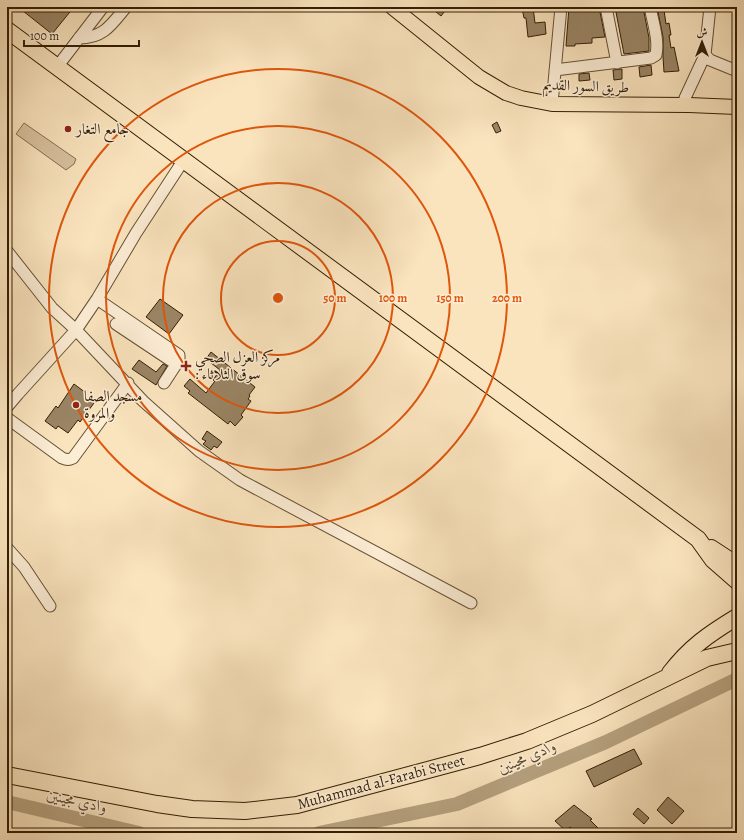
<svg xmlns="http://www.w3.org/2000/svg" width="744" height="840" font-family="Alegreya,Amiri,serif">
<style>
.garden{fill:#d8c29f;stroke:#857052}
.lines{fill:none;stroke-linecap:round;stroke-linejoin:round}
.river{stroke:#b6a17f;stroke-width:14}
.building{fill:#9a8565;stroke:#321e05}
.minor-casing{stroke:#645033;stroke-width:13}
.major-casing{stroke:#321e05;stroke-width:16}
.highway-casing{stroke:#321e05;stroke-width:18}
.minor{stroke:#fcedd5;stroke-width:11}
.major{stroke:#fae4be;stroke-width:14}
.highway{stroke:#fae4be;stroke-width:16}
.ring{fill:none;stroke:#df560c;stroke-width:2}
.poi-dot{fill:#8f2418;stroke:#fcedd5;stroke-width:1.5}
.labels{text-anchor:middle;dominant-baseline:central;stroke-width:3;stroke-linejoin:round;paint-order:stroke}
.street-label{font-size:15px;fill:#321e05;stroke:#fcedd5}
.poi-label{font-size:15px;fill:#321e05;stroke:#fcedd5;text-anchor:start}
.water-label{font-size:16px;font-style:italic;fill:#604c30;stroke:#fcedd5}
.centre{fill:#df560c;stroke:#fcedd5;stroke-width:2}
.ring-label{font-size:12px;text-anchor:middle;font-weight:bold;fill:#df560c;stroke:#fcedd5;stroke-width:3;stroke-linejoin:round;paint-order:stroke}
</style>
<rect width="100%" height="100%" fill="#fae4be"/>
<filter id="stains"><feTurbulence type="fractalNoise" baseFrequency=".005" numOctaves="4"/><feColorMatrix values="0 0 0 0 .2 0 0 0 0 .09 0 0 0 0 .02 0 0 0 .5 -.17"/></filter>
<radialGradient id="worn" r=".72"><stop offset=".6" stop-color="#630" stop-opacity="0"/><stop offset="1" stop-color="#630" stop-opacity=".3"/></radialGradient>
<path class="garden" d="M24 123 76 159 74 164 66 170 16 134Z"/>
<g class="lines">
<path class="river" d="M7 802 139 833
M319 833 457 804 606 742 737 679"/>
</g>
<path class="building" d="M18 7H74L52 34Z
M430 7H448L441 16Z
M533 7 535 23 545 22 546 34 528 37 526 18H524L522 8Z
M569 7H599L605 37 592 38V43L575 44V46H566Z
M615 7H643L649 38V51L624 54Z
M657 7H659V10H664L666 24 669 23 671 35H669L671 48 674 47 679 71 664 72 663 57V37Z
M651 65 652 75 640 77 639 67Z
M622 69V79L614 80 613 70Z
M589 73 590 80 579 81V74Z
M497 122 501 131 496 133 492 125Z
M160 299 183 315 169 334 146 317Z
M211 352 255 387 249 395 250 396 248 399 251 401 241 415 243 417 235 426 230 421 228 424 188 393 190 391 184 386 190 379 206 393 215 381 213 380 220 370 206 359Z
M139 360 156 372 163 364 167 366 156 385 132 369Z
M74 384 86 393 84 396 94 403 80 422 78 420 68 433 58 426 56 429 45 421 56 406 58 408Z
M207 431 222 442 217 448 214 446 211 450 203 444 206 441 202 439Z
M634 749 642 764 594 787 586 771Z
M668 797 684 811 672 824 657 810Z
M574 805 592 819 590 820 603 833H577L570 827 566 831 555 821Z
M638 808 649 818 644 824 633 814Z"/>
<g class="lines">
<defs>
<path id="minor" d="M606 7 617 63
M710 7 705 55 710 60 737 71
M79 38C104 38 112 24 126 7
M57 67 103 7
M555 70 651 58 656 55C659 40 653 22 650 7
M685 98 705 55
M552 104 561 7
M7 251 52 308 76 330 143 401 199 451 240 480 471 603
M97 299 179 355V360L164 383
M116 324 176 364
M7 407 18 394 76 330 97 299 136 233 183 161
M7 418 62 458C67 460 69 460 73 458L128 383
M7 548 24 567 50 606"/>
<path id="major" d="M392 7 479 77 506 93 521 98 552 104 689 105 737 107"/>
<path id="highway" d="M7 30 698 539 713 560 737 581
M711 548 737 565
M670 673C690 647 709 634 737 617
M7 775 157 804 192 809 245 811 297 805 480 756 527 741 592 714 707 658 737 651"/>
</defs>
<use href="#minor" class="minor-casing"/>
<use href="#major" class="major-casing"/>
<use href="#highway" class="highway-casing"/>
<use href="#minor" class="minor"/>
<use href="#major" class="major"/>
<use href="#highway" class="highway"/>
</g>
<g class="ring">
<circle cx="278" cy="298" r="57"/>
<circle cx="278" cy="298" r="115"/>
<circle cx="278" cy="298" r="172"/>
<circle cx="278" cy="298" r="229"/>
</g>
<g class="poi-dot">
<circle cx="68" cy="129" r="4"/>
<path d="M184 360h4v4h4v4h-4v4h-4v-4h-4v-4h4z"/>
<circle cx="76" cy="405" r="4"/>
</g>
<g class="labels">
<g class="street-label">
<text transform="translate(586 86) rotate(2)">طريق السور القديم</text>
<text transform="translate(381 782) rotate(-15)">Muhammad al-Farabi Street</text>
</g>
<g class="poi-label">
<text x="76" y="129">جامع التغار</text>
<text x="195" y="357">مركز العزل الصحي<tspan x="195" dy="17">: سوق الثلاثاء</tspan></text>
<text x="84" y="396">مسجد الصفا<tspan x="84" dy="17">والمروة</tspan></text>
</g>
<g class="water-label">
<text transform="translate(527 757) rotate(-23)">وادي مجينين</text>
<text transform="translate(77 801) rotate(13)">وادي مجينين</text>
</g>
</g>
<circle cx="278" cy="298" r="6" class="centre"/>
<g class="ring-label">
<text x="335" y="302">50 m</text>
<text x="393" y="302">100 m</text>
<text x="450" y="302">150 m</text>
<text x="507" y="302">200 m</text>
</g>
<rect width="744" height="840" fill="none" stroke="#fae4be" stroke-width="24"/>
<rect x="8" y="8" width="728" height="824" fill="none" stroke="#321e05" stroke-width="2"/>
<rect x="12" y="12" width="720" height="816" fill="none" stroke="#321e05"/>
<g transform="translate(702 42)" stroke="#fcedd5" stroke-width="3" paint-order="stroke">
<path d="M0-3L7 15L0 10L-7 15Z" fill="#321e05"/>
<text y="-6" font-size="11" font-weight="bold" text-anchor="middle" fill="#321e05">ش</text>
</g>
<path d="M24 40v6h115v-6" fill="none" stroke="#321e05" stroke-width="2"/>
<text x="30" y="40" font-size="12" fill="#321e05" stroke="#fcedd5" stroke-width="3" paint-order="stroke">100 m</text>
<rect width="100%" height="100%" filter="url(#stains)"/>
<rect width="100%" height="100%" fill="url(#worn)"/>
</svg>
